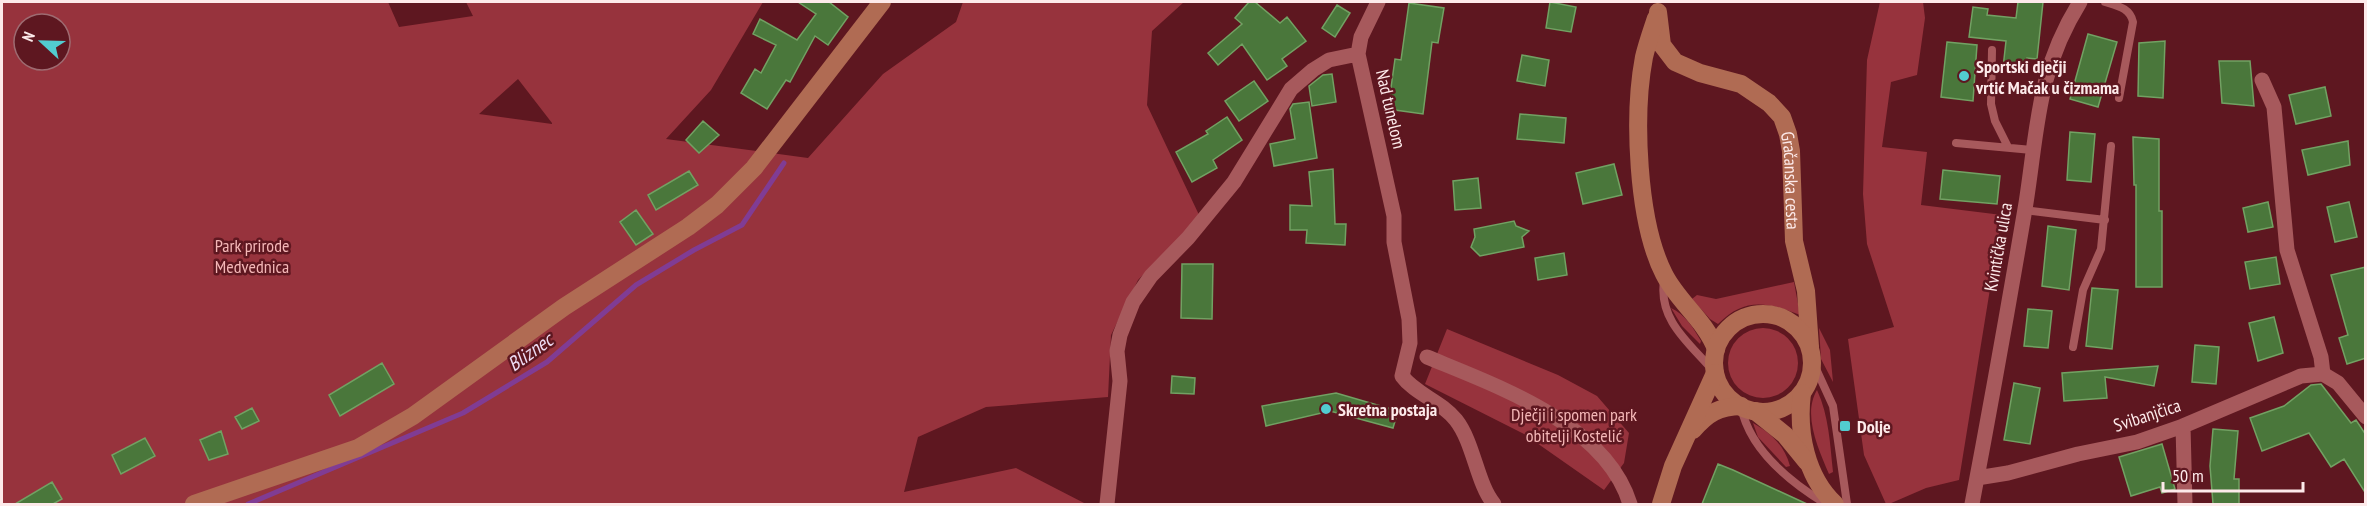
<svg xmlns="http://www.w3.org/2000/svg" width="2367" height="506" font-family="'PT Sans Narrow',sans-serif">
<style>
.green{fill:#97333d;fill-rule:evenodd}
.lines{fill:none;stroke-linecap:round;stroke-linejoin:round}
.stream{stroke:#803c94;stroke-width:5}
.building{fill:#4a773b;stroke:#72a163;stroke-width:1.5}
.lane{stroke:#a7595c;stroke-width:8}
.street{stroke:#a7595c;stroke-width:15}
.secondary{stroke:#b06b53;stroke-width:18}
.poi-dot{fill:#52ccd0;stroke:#5e1720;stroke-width:2}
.labels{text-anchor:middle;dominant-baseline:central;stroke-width:5;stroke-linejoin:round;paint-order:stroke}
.poi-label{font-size:18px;font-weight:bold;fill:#fdeaea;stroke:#5e1720;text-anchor:start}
.street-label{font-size:18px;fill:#fdeaea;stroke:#5e1720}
.park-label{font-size:18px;fill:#f4b7b7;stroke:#5e1720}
.water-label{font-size:20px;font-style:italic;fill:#eedcf3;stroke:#5e1720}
</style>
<rect width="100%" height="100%" fill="#5e1720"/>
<path class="green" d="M2 2H388L399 27 473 16 466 2H763L711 90 666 139 808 158 883 74 956 22 963 2H1184L1152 31 1147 105 1200 217 1138 280 1111 335 1108 397 986 407 918 437 904 492 1016 468 1086 504H2ZM24 24H60V60H24ZM518 79 552 123V124L479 114Z
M1880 2H1923L1925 18 1917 75 1891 82 1882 147 1927 152 1921 205 2002 215 1959 480 1926 488 1889 504H1886L1864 455 1848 339 1894 327 1867 244 1863 194 1867 60Z
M1794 282 1800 315C1766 302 1745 297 1718 324L1710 319 1692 299 1697 295 1716 299Z
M1671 308C1685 314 1694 329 1701 341L1700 344 1682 326Z
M1819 328 1830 350 1833 382 1821 359Z
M1728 363a35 35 0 1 1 70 0a35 35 0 1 1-70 0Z
M1447 329 1558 375 1597 396 1629 433 1624 463 1604 490 1524 434 1425 384Z
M1817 390C1829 416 1830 444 1833 472L1829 474C1819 450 1802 415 1817 390Z
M1753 423C1772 434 1784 445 1790 466L1786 467 1758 437Z"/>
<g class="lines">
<path class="stream" d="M248 504 463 413 547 362 636 285 694 250 742 225 784 163"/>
</g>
<path class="building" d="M798 2H829L848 17 828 45 815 36 790 82 786 80 767 109 741 93 755 69 761 73 776 45 753 34 760 19 797 40 816 14Z
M1249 2H1255L1280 23 1287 17 1306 41 1282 59 1287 66 1267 80 1242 44 1218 65 1208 53 1242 24 1235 18Z
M1550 2 1576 7 1571 32 1546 28Z
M2018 2H2043L2037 59 2027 58 2026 70 2003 68 2006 41 1969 37 1973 7 1988 9 1987 15 2016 18Z
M1409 3 1444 8 1438 43 1432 42 1423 114 1388 109 1395 59 1401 60Z
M1337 5 1350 13 1335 37 1322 28Z
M2088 34 2117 42 2098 107 2070 99Z
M2165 41 2163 98 2138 96 2139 43Z
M1947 42 1977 45 1973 101 1941 97Z
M1522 55 1549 60 1545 86 1517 81Z
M2219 61H2250L2254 106 2222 103Z
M1332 74 1336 102 1312 106 1309 86 1323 75Z
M1254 81 1268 101 1239 121 1225 101Z
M2325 87 2331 116 2296 124 2289 95Z
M1309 102 1317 158 1274 166 1270 144 1295 139 1290 109 1293 104Z
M1520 114 1566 118 1564 143 1517 139Z
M1227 117 1242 140 1213 160 1217 168 1192 182 1176 152 1208 134 1206 131Z
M703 121 719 135 699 153 686 140Z
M2070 132 2095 134 2091 182 2067 180Z
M2133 137 2159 139V211H2162V287H2136V185H2134Z
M2348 141 2350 165 2308 175 2302 150Z
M1614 164 1622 195 1583 204 1576 173Z
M1333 169 1335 224H1346L1345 245 1306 243 1307 230H1290V205L1312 206 1309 172Z
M1943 170 2000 176 1997 204 1940 199Z
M689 171 698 185 656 210 648 195Z
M1478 178 1481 208 1455 210 1453 181Z
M2268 202 2273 227 2248 232 2243 208Z
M2349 202 2357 237 2335 242 2327 207Z
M636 210 653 234 636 245 620 222Z
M1514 221 1516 226 1529 231 1522 237 1524 247 1480 256 1471 247 1475 237 1474 229Z
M2048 226 2076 230 2069 290 2042 286Z
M1564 253 1567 275 1538 280 1535 258Z
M2276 257 2280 284 2250 289 2245 262Z
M1182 264H1213L1212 319 1181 318Z
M2366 267V358L2347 364 2339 338 2348 335 2331 275Z
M2092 288 2118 290 2112 349 2086 346Z
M2028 309 2052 311 2048 348 2024 346Z
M2274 317 2283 353 2258 361 2249 323Z
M2195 345 2219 347 2216 384 2192 382Z
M382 363 394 384 340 416 329 395Z
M2158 366 2154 386 2105 377 2107 398 2064 401 2062 373Z
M1172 376 1195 378 1194 394 1171 393Z
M2014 383 2040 388 2030 444 2004 440Z
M2321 384 2351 423 2356 420 2366 435V494L2344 459 2331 467 2309 433 2262 451 2250 418 2284 406 2311 385Z
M1336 393 1398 411 1393 428 1330 411 1266 426 1262 406Z
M252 408 259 421 242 429 235 417Z
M2213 429 2238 431 2234 479H2239V504H2213L2210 466Z
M221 431 228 454 209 460 200 440Z
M145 438 155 456 121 474 112 455Z
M2162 444 2175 489 2162 493 2160 487 2131 496 2119 457Z
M1718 464 1733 470 1807 504H1702Z
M52 482 62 499 53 504H15Z"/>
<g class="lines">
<path class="lane" d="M2105 2C2118 6 2130 8 2133 22L2119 98
M1992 50 1991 104 1995 121 2008 147
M1956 143 2032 150
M2024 210 2105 220
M1664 281C1658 322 1692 345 1715 373
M2073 347 2083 290 2101 249 2111 146
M1812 360 1833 406 1847 504
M1741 406C1749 450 1790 482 1826 504"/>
<path class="street" d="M1378 2 1361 37 1358 54 1394 216V242L1409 319 1410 343 1402 376C1415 394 1441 401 1456 420 1474 443 1477 484 1494 504
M2262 80 2274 107 2287 250 2321 357 2323 374
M1427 357C1497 386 1606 424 1630 504
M2183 426 2185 504
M1977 478 2008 473 2078 454 2137 442 2183 426 2301 376 2323 374 2338 383 2366 417
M1107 504 1120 381 1117 351 1120 335 1133 302 1151 276 1188 238 1234 182 1291 89 1313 70 1329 60 1358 54
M1972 504C1991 404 2009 303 2026 203 2038 126 2037 71 2080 2"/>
<g class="secondary">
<path id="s1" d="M1658 12 1662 45 1675 62 1700 73 1741 84 1769 103 1782 117 1788 134 1791 151 1794 241 1806 291 1810 347"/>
<path d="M1656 18C1652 30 1647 44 1644 57 1633 115 1637 221 1664 274 1678 302 1705 320 1716 349"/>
<circle cx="1763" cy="363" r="49"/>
<path d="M1802 393C1797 432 1806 477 1835 504"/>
<path d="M1755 411 1785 435 1807 462"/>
<path d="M1693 430C1708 413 1718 407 1741 406"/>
<path d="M194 504 358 448 413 416 564 307 688 227 717 205 754 168 882 2"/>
<path d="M1661 504 1673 466 1715 373"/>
</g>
</g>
<g class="poi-dot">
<circle cx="1964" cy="76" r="6"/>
<circle cx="1326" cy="409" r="6"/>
<rect x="1839" y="420" width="12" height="12" rx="3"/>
</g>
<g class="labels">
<g class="poi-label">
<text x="1976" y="66">Sportski dječji<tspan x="1976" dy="21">vrtić Mačak u čizmama</tspan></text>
<text x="1338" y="409">Skretna postaja</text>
<text x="1857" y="426">Dolje</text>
</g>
<g class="street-label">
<text transform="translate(1391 109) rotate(77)">Nad tunelom</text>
<text stroke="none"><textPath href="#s1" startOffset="242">Gračanska cesta</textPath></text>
<text transform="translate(1998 247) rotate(-80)">Kvintička ulica</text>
<text transform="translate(2147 415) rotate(-18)">Svibanjčica</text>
</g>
<g class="park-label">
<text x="252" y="245">Park prirode<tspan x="252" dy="21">Medvednica</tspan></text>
<text x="1574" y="414">Dječji i spomen park<tspan x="1574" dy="21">obitelji Kostelić</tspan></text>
</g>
<g class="water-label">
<text transform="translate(530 352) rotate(-35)">Bliznec</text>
</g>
</g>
<rect width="2367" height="506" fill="none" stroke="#fdeaea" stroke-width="6"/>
<g transform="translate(42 42) rotate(292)"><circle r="28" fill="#5e1720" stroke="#9e6b71" stroke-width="1.5"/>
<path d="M0-4.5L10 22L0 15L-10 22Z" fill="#52ccd0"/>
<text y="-9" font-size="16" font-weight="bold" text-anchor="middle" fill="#fdeaea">N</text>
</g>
<path d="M2163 482v9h140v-9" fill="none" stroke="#fdeaea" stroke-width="3"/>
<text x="2172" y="482" font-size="18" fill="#fdeaea" stroke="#5e1720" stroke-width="4.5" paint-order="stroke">50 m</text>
</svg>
